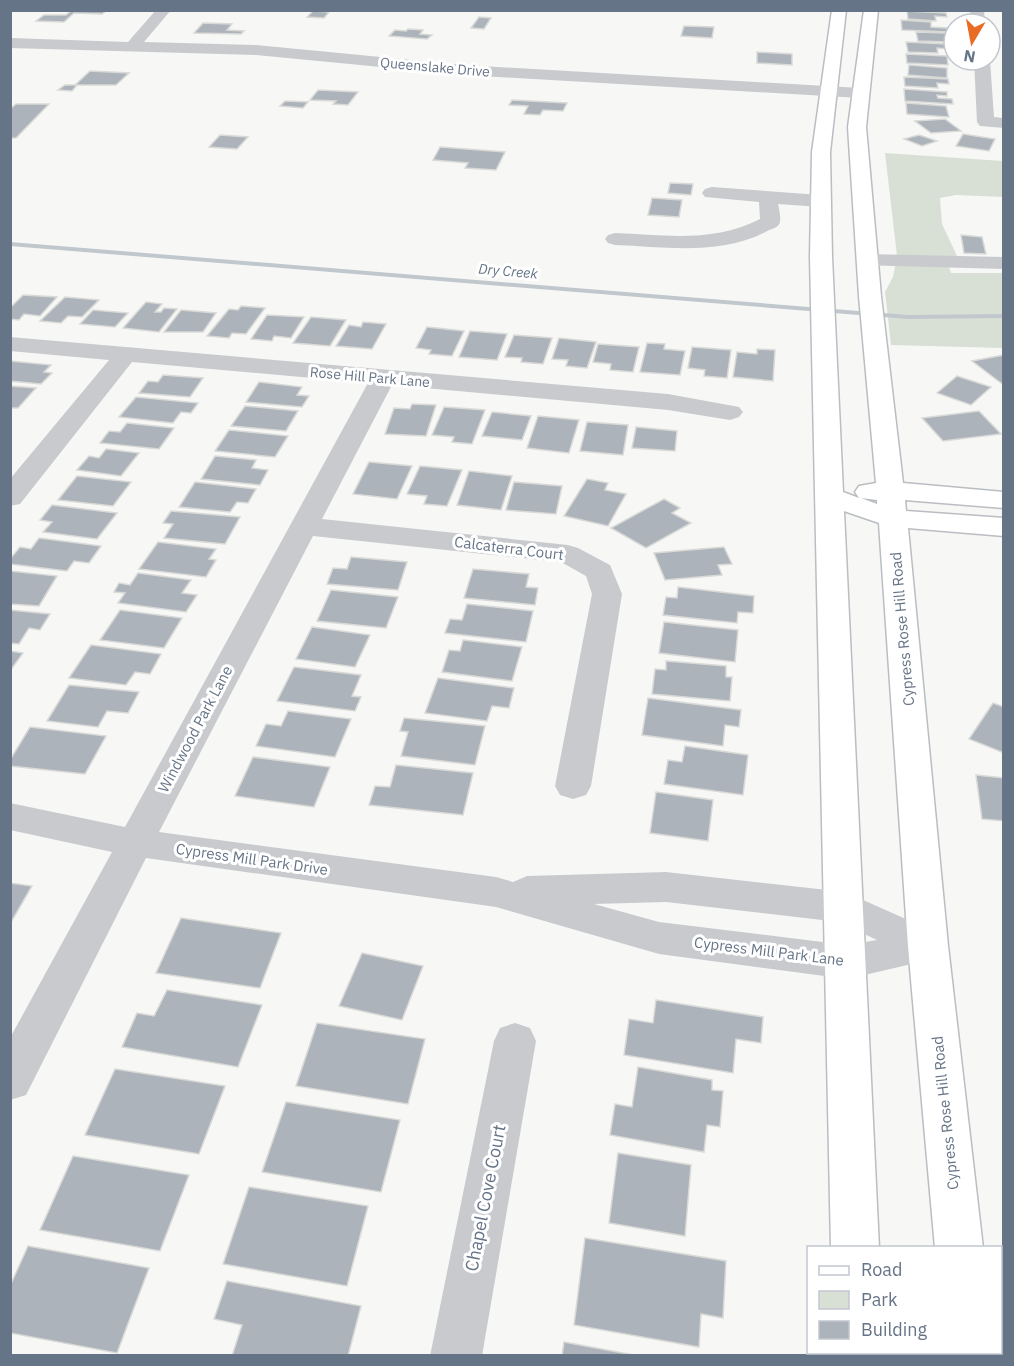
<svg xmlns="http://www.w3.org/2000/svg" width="1014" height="1366" font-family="'IBM Plex Sans',sans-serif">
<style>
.green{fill:#d8e0d6}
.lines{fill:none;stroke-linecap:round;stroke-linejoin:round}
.stream{fill:#c0c8ce;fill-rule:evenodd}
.building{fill:#acb3ba;stroke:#d9dad7;stroke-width:1.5}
.major-casing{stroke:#babdc2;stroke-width:3}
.minor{fill:#c8cace;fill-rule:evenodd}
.major{fill:#fff;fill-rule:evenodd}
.labels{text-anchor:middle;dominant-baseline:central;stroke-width:6;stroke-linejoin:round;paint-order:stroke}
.far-street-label{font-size:14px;fill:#667487;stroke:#fff}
.far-water-label{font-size:14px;font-style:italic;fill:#627583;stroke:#fff}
.street-label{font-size:15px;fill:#667487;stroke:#fff}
.near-street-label{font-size:18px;fill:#667487;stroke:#fff}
</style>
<rect width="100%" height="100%" fill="#f7f8f5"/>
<path class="green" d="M885 153 1003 161V197L956 195 940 198 942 224 958 258 947 260 951 273H1003V348L891 345 885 292 893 277 897 256Z"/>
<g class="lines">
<path class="stream" d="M10 242 908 315 1004 314V318L908 319 10 246Z"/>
</g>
<path class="building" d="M72 10 106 11 102 14 74 13 64 22 36 21 44 15H66Z
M313 11 329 12 324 18 307 17Z
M907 11 946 13 947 17 935 16 936 21 908 19Z
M479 17 491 18 484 29 471 28Z
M901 20 931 22V27L947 28 948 32 902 30Z
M203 23 232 24 227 30 244 31 241 34 194 33Z
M684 26 714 27 712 38 681 36Z
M408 29 423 30 420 34 432 35 427 39 389 36 395 30 406 31Z
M916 32 947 33 949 42 918 41Z
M906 42 948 44 949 49 937 48 938 53 908 52Z
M757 52 792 54V65L757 63Z
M906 54 947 56 948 65 907 63Z
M909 65 947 68V78L908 75Z
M90 71 129 73 116 85H77L72 91 58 90 65 85H75Z
M904 77 948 79 949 84 937 83 938 88 905 86Z
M904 89 947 92V96L937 95 938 98 952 99 953 104 905 101Z
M318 90 358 92 348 105 333 104 336 101 310 100Z
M512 100 567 103 563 111 543 110 540 115 524 114 528 106 509 105Z
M285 101 308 102 303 108 280 106Z
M906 103 946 106 949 117 907 114Z
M16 104H49L16 138H10V109Z
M945 119 961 131 931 133 915 121Z
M963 134 995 139 989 151 956 146Z
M220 135 248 137 237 149 209 147Z
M919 135 937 141 922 146 904 139Z
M440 147 505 152 496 170 465 168 468 163 433 160Z
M670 183 693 184 691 195 668 193Z
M652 198 682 200 679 217 648 215Z
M961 235 982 237 986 254 964 253Z
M23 295 57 297 40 316 24 314 19 320 10 319V308Z
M65 297 99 300 82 317 68 316 61 323 40 321Z
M146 302 162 304 155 312H161L164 308 177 309 159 332 123 328Z
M241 306 265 308 246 334 232 333 229 338 207 336 229 309 238 310Z
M93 310 128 313 115 327 80 324Z
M181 310 216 313 203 332H164Z
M267 315 304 317 291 338 274 336 272 341 251 339Z
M311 317 346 320 330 346 293 343Z
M363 322 386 324 372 349 336 346 349 325 361 327Z
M427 327 464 331 452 356 429 354 431 350 416 348Z
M470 331 507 334 497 360 459 357Z
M514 335 552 338 543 364 521 362 522 358 505 357Z
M559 338 596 342 587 368 566 366 568 360 552 359Z
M647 343 665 344 664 349 685 351 680 375 640 372Z
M598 344 639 347 633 372 610 370 611 364 593 362Z
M692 347 731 350 727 378 704 376 705 370 688 368Z
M757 349 775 350 773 381 733 377 737 352 757 354Z
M1004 355V383H1001L972 361Z
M10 361 51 365 44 372 52 373 41 384 10 381Z
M163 375 203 378 190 397 139 393 148 381 158 382Z
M957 376 991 387 971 405 937 393Z
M259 382 302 387 297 395 309 396 302 407 246 402Z
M10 386 36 388 18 408H10Z
M136 397 198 403 191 413 181 412 173 423 119 417Z
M412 404 436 405 426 436 385 434 394 408 410 409Z
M245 406 298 411 286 431 231 426Z
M444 407 485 410 472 444 452 442 454 437 432 435Z
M979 411 1001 434 943 441 922 418Z
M492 412 531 416 522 440 482 436Z
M538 416 579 420 569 453 527 448Z
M587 422 628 425 623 455 580 451Z
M127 423 174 428 159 449 100 443 109 431 120 432Z
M636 427 677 431 675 451 632 448Z
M229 430 288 436 275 457 215 451Z
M106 449 139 453 121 476 77 470 89 456 99 458Z
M215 456 256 460 252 468 268 470 260 485 201 479Z
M369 462 412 466 397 499 353 494Z
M420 466 462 470 447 506 424 504 427 496 407 494Z
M469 471 512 476 501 510 457 505Z
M77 476 131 482 113 506 58 500Z
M587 479 608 483 605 490 626 494 608 526 564 516Z
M195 482 256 489 248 503 237 502 230 512 179 507Z
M514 482 562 486 556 514 506 510Z
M664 499 680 508 672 513 691 523 646 548 611 528Z
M52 505 117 513 97 539 43 532 52 522 40 520Z
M171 511 240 517 225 544 164 538 173 524 163 523Z
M39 538 101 546 89 563 74 561 67 571 10 564V559L20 547 31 549Z
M158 542 216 549 209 559 216 560 206 577 139 569Z
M724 547 732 564 718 565 722 575 665 580 654 553Z
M351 557 407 562 398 590 327 584 333 568 347 569Z
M473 569 529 574 526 587 538 588 535 605 464 598Z
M10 571 57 576 39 606 10 604Z
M138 573 191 580 182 593 197 595 186 612 118 603 125 593 114 592 119 583 130 585Z
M678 587 754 596 753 613 738 612 737 623 663 615 666 597 677 598Z
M331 590 398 597 386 628 317 621Z
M467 604 533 611 526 642 445 633 450 619 462 620Z
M10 610 50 614 40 630 29 628 19 644 10 643Z
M120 610 182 618 164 648 100 640Z
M664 622 738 630 735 662 659 653Z
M312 627 370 635 355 667 296 659Z
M463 640 522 647 512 681 442 672 449 650 460 651Z
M91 645 161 654 150 674 135 672 126 685 69 678Z
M10 651 23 653 10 671Z
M666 661 726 666V677H732L730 701 652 694 655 669 666 670Z
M294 667 361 675 352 696 361 697 355 711 277 701Z
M438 678 514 688 509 708 492 706 487 721 425 713Z
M69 685 139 692 128 713 107 711 98 727 47 721Z
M648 698 741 710 739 727 725 725 723 746 642 735Z
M993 703 1004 707V753L969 739Z
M288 711 351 719 335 757 256 746 266 724 281 726Z
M404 718 485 726 475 765 401 756 408 732 400 731Z
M30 727 106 736 85 774 10 766V760Z
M685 746 748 755 743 795 664 784 668 760 682 762Z
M253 757 330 767 314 807 235 796Z
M396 765 473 773 463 815 369 805 375 786 390 787Z
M976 775 1004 778V821L982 819Z
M656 792 713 800 708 841 650 833Z
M10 883 32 886 10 924Z
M181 918 281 933 260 988 156 973Z
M362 953 423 966 402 1020 339 1006Z
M167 990 262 1005 238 1067 122 1047 137 1013 154 1016Z
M656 1000 763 1017 761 1043 736 1039 733 1073 624 1055 629 1019 653 1023Z
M317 1023 425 1039 408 1104 296 1086Z
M638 1067 712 1080V1090L723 1091 720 1127 707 1125 704 1152 610 1135 615 1104 632 1107Z
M115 1069 225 1086 199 1154 85 1135Z
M286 1102 400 1120 381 1192 262 1172Z
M618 1153 691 1165 685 1236 609 1223Z
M73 1156 189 1175 160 1251 40 1230Z
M249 1187 368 1206 347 1286 223 1264Z
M585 1238 726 1261 723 1318 701 1314 699 1347 574 1325Z
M28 1246 149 1268 117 1353 10 1333V1286Z
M227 1281 361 1306 348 1356H232L242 1325 214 1319Z
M564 1342 639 1356H562Z"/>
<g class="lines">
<defs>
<path id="major" d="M832 10H846L830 152 832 257 843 492 859 498 855 492 859 486 876 483 859 296 848 127 864 10H878L866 127 881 296 903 483 1004 492V508L905 500 906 511 1004 518V536L908 528 948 946 983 1248H935L908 946 879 523 844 511 879 1248H831L810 257 812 152ZM861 498 877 500V504Z
M832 1352H884V1356H832Z
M944 1352H996L997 1356H945Z"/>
</defs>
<use href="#major" class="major-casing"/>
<path class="minor" d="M156 10H171L144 42 256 45 464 65 860 88 868 93 860 98 464 75 256 55 10 48V38L128 42Z
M970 10H984L985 24H971Z
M974 60H990L994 117 1004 118V128L980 126 977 122Z
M712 187 821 195 828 197 831 201 828 205 821 207 778 204C779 209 781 217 780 222 779 227 773 229 769 230 723 256 666 247 615 245L608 243 605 239 608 235 615 233C664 235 715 243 760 219L759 202 705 197 702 193 705 189Z
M867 254 1004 257V269L859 265 856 260 859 255Z
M10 337 668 394 739 407 743 412 739 417 730 420 668 410 392 385 322 519 568 545 578 548 610 565 622 594 591 786 586 795 573 799 560 795 555 786 592 594 586 576 561 562 313 536 159 832 496 877 513 882 527 876 666 872 845 892 942 935 948 946 942 957 847 979 659 954 496 907 146 858 26 1095 10 1100V1038L112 852 10 830V803L125 827 368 383 132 362 20 504 10 506V479L109 360 10 351ZM666 902 839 922 877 940 847 945 659 922 594 904Z
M515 1023 530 1028 536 1041 482 1356H430L494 1041 500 1028Z"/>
<use href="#major" class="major"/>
</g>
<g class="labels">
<g class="far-street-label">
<text transform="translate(435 67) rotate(5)">Queenslake Drive</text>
<text transform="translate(370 377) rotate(5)">Rose Hill Park Lane</text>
</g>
<g class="far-water-label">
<text transform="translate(508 271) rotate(5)">Dry Creek</text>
</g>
<g class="street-label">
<text transform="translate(509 548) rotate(7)">Calcaterra Court</text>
<text transform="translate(902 629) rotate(-95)">Cypress Rose Hill Road</text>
<text transform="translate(195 729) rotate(-62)">Windwood Park Lane</text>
<text transform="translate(252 859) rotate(8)">Cypress Mill Park Drive</text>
<text transform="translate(769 951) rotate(7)">Cypress Mill Park Lane</text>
<text transform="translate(945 1113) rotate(-96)">Cypress Rose Hill Road</text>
</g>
<g class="near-street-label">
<text transform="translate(485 1198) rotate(-79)">Chapel Cove Court</text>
</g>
</g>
<rect width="1014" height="1366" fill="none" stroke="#667487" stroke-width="24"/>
<rect x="807" y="1246" width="195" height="108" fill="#ffffff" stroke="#c2c7cf" stroke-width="1.5"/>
<rect x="819" y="1266" width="30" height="9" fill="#ffffff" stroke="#c2c7cf" stroke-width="1.5"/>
<text x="861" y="1276" font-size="18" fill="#667487">Road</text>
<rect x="819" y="1291" width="30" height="18" fill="#d8e0d6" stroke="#c2c7cf" stroke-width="1.5"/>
<text x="861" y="1306" font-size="18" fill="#667487">Park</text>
<rect x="819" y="1321" width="30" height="18" fill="#acb3ba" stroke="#c2c7cf" stroke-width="1.5"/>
<text x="861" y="1336" font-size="18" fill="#667487">Building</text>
<g transform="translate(972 42) rotate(190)"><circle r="28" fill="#ffffff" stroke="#c2c7cf" stroke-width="1.5"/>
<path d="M0-4.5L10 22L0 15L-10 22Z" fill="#e96c24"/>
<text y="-9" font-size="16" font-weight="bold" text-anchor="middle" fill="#667487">N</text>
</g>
</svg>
